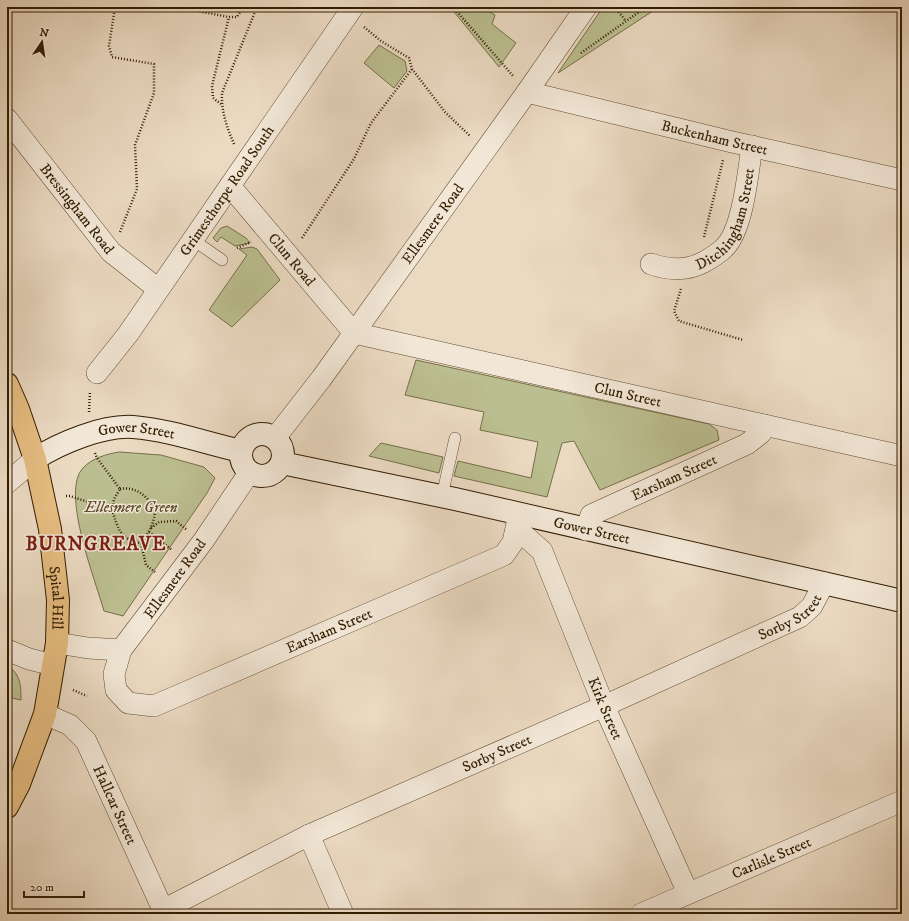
<svg xmlns="http://www.w3.org/2000/svg" width="909" height="921" font-family="'IM FELL DW Pica',serif">
<style>
.green{fill:#bbbe90;stroke:#766e48}
.lines{fill:none;stroke-linecap:round;stroke-linejoin:round}
.service-casing{stroke:#604c30;stroke-width:12}
.minor-casing{stroke:#604c30;stroke-width:22}
.secondary-casing{stroke:#321d00;stroke-width:24}
.primary-casing{stroke:#321d00;stroke-width:24}
.path{stroke:#321d00;stroke-width:2.5;stroke-dasharray:1 2;stroke-linecap:butt}
.service{stroke:#f2e7d7;stroke-width:11}
.minor{stroke:#f2e7d7;stroke-width:21}
.secondary{stroke:#f2e7d7;stroke-width:22}
.primary{stroke:#e6bd81;stroke-width:22}
.labels{text-anchor:middle;dominant-baseline:central;stroke-width:3;stroke-linejoin:round;paint-order:stroke}
.street-label{font-size:15px;fill:#321d00;stroke:#f2e7d7}
.park-label{font-size:15px;font-style:italic;fill:#5b4d2b;stroke:#f2e7d7}
.district-label{font-size:19px;font-weight:bold;letter-spacing:1px;fill:#7a1f14;stroke:#f2e7d7}
</style>
<rect width="100%" height="100%" fill="#ebdac2"/>
<filter id="stains"><feTurbulence type="fractalNoise" baseFrequency=".005" numOctaves="4"/><feColorMatrix values="0 0 0 0 .2 0 0 0 0 .09 0 0 0 0 .02 0 0 0 .5 -.17"/></filter>
<radialGradient id="worn" r=".72"><stop offset=".6" stop-color="#630" stop-opacity="0"/><stop offset="1" stop-color="#630" stop-opacity=".3"/></radialGradient>
<path class="green" d="M450 7H482L495 15 492 24 516 43 499 67Z
M603 7H659L558 73Z
M379 45 405 61 407 71 394 88 364 63Z
M227 226 246 238 250 243 235 246 221 237 217 242 213 238 221 228Z
M252 247 257 249 280 280 232 327 209 310 247 255 239 249Z
M416 360 709 424 717 430 719 440 600 490 574 441 562 443 547 497 454 476 458 461 531 478 538 442 480 430 484 412 405 395Z
M381 443 443 457 439 473 369 456Z
M119 452 161 455 204 467 215 478 207 493 123 616 104 611C96 582 60 491 83 468 92 458 107 454 119 452Z
M8 666C21 675 21 686 21 700L7 697V682L11 683 12 679Z"/>
<g class="lines">
<defs>
<path id="service" d="M192 239 222 260
M442 496 455 438"/>
<g id="minor">
<path id="s1" d="M527 92 728 141 902 180"/>
<path id="s2" d="M7 119 111 252 158 289"/>
<path id="s3" d="M230 186 354 333 902 456"/>
<path id="s4" d="M651 264C668 270 687 271 704 262 711 258 718 254 724 248 743 230 748 173 752 146"/>
<path id="s5" d="M97 373 128 334 353 7"/>
<path id="s6" d="M275 438 321 379 527 92 586 7"/>
<path id="s7" d="M249 473 204 540 121 650 114 674 116 690 128 703 154 706 504 555 513 542 519 514"/>
<path d="M7 483 35 459"/>
<path id="s8" d="M517 529 542 551 604 706 688 893"/>
<path id="s9" d="M586 530 591 515 747 444 761 433 764 425"/>
<path d="M57 643 88 648 121 650"/>
<path d="M7 650 29 659 53 665"/>
<path id="s10" d="M45 714 70 725 86 741 165 914"/>
<path d="M309 835 343 914"/>
<path id="s11" d="M160 914 163 910 309 835 604 706 800 617 812 606 824 583"/>
<path id="s12" d="M641 914 902 801"/>
</g>
<g id="secondary">
<circle cx="262" cy="455" r="21"/>
<path id="s13" d="M35 459C60 443 103 425 133 427 170 430 205 443 241 451"/>
<path id="s14" d="M282 463 455 499 902 601"/>
</g>
<g id="primary">
<path id="s15" d="M7 384 18 409 35 459 50 529 58 600 57 643 45 714 19 784 7 807"/>
</g>
</defs>
<use href="#service" class="service-casing"/>
<use href="#minor" class="minor-casing"/>
<use href="#secondary" class="secondary-casing"/>
<use href="#primary" class="primary-casing"/>
<path class="path" d="M115 7 109 46 112 57 154 64V93L135 145 137 189 120 232
M176 7 229 17H237L243 7
M453 7 514 77
M615 7 625 20
M456 11 465 7
M364 27 381 41 409 58 412 69 445 112 470 136
M581 53 646 7
M221 104 213 98 212 86 229 17
M234 144C227 128 221 111 222 93L257 7
M704 237 723 160
M302 238 354 159 371 123 412 69
M237 248 251 242
M681 289 674 311 679 321 743 340
M89 412 90 391
M95 453 97 458 120 489 114 499 112 510
M120 489C136 486 147 496 155 509 155 522 149 533 141 543
M66 496H70L112 510C118 528 120 540 141 543L146 565 155 572
M151 528 159 522 176 521 187 530
M149 532 172 550
M73 690 87 696"/>
<use href="#service" class="service"/>
<use href="#minor" class="minor"/>
<use href="#secondary" class="secondary"/>
<use href="#primary" class="primary"/>
</g>
<g class="labels">
<g class="street-label">
<text stroke="none"><textPath href="#s1" startOffset="193">Buckenham Street</textPath></text>
<text stroke="none"><textPath href="#s5" startOffset="224">Grimesthorpe Road South</textPath></text>
<text stroke="none"><textPath href="#s2" startOffset="114">Bressingham Road</textPath></text>
<text stroke="none"><textPath href="#s4" startOffset="105">Ditchingham Street</textPath></text>
<text stroke="none"><textPath href="#s6" startOffset="266">Ellesmere Road</textPath></text>
<text stroke="none"><textPath href="#s3" startOffset="96">Clun Road</textPath></text>
<text stroke="none"><textPath href="#s3" startOffset="473">Clun Street</textPath></text>
<text stroke="none"><textPath href="#s13" startOffset="108">Gower Street</textPath></text>
<text stroke="none"><textPath href="#s9" startOffset="107">Earsham Street</textPath></text>
<text stroke="none"><textPath href="#s14" startOffset="317">Gower Street</textPath></text>
<text transform="translate(175 579) rotate(-54)">Ellesmere Road</text>
<text stroke="none"><textPath href="#s15" startOffset="221">Spital Hill</textPath></text>
<text stroke="none"><textPath href="#s11" startOffset="698">Sorby Street</textPath></text>
<text stroke="none"><textPath href="#s7" startOffset="494">Earsham Street</textPath></text>
<text stroke="none"><textPath href="#s8" startOffset="203">Kirk Street</textPath></text>
<text stroke="none"><textPath href="#s11" startOffset="374">Sorby Street</textPath></text>
<text stroke="none"><textPath href="#s10" startOffset="120">Hallcar Street</textPath></text>
<text stroke="none"><textPath href="#s12" startOffset="142">Carlisle Street</textPath></text>
</g>
<g class="park-label">
<text x="131" y="507">Ellesmere Green</text>
</g>
<g class="district-label">
<text x="96" y="544">BURNGREAVE</text>
</g>
</g>
<rect width="909" height="921" fill="none" stroke="#ebdac2" stroke-width="24"/>
<rect x="8" y="8" width="893" height="905" fill="none" stroke="#321d00" stroke-width="2"/>
<rect x="12" y="12" width="885" height="897" fill="none" stroke="#321d00"/>
<g transform="translate(42 42) rotate(13)" stroke="#f2e7d7" stroke-width="3" paint-order="stroke">
<path d="M0-3L7 15L0 10L-7 15Z" fill="#321d00"/>
<text y="-6" font-size="11" font-weight="bold" text-anchor="middle" fill="#321d00">N</text>
</g>
<path d="M24 891v6h60v-6" fill="none" stroke="#321d00" stroke-width="2"/>
<text x="30" y="891" font-size="12" fill="#321d00" stroke="#f2e7d7" stroke-width="3" paint-order="stroke">20 m</text>
<rect width="100%" height="100%" filter="url(#stains)"/>
<rect width="100%" height="100%" fill="url(#worn)"/>
</svg>
